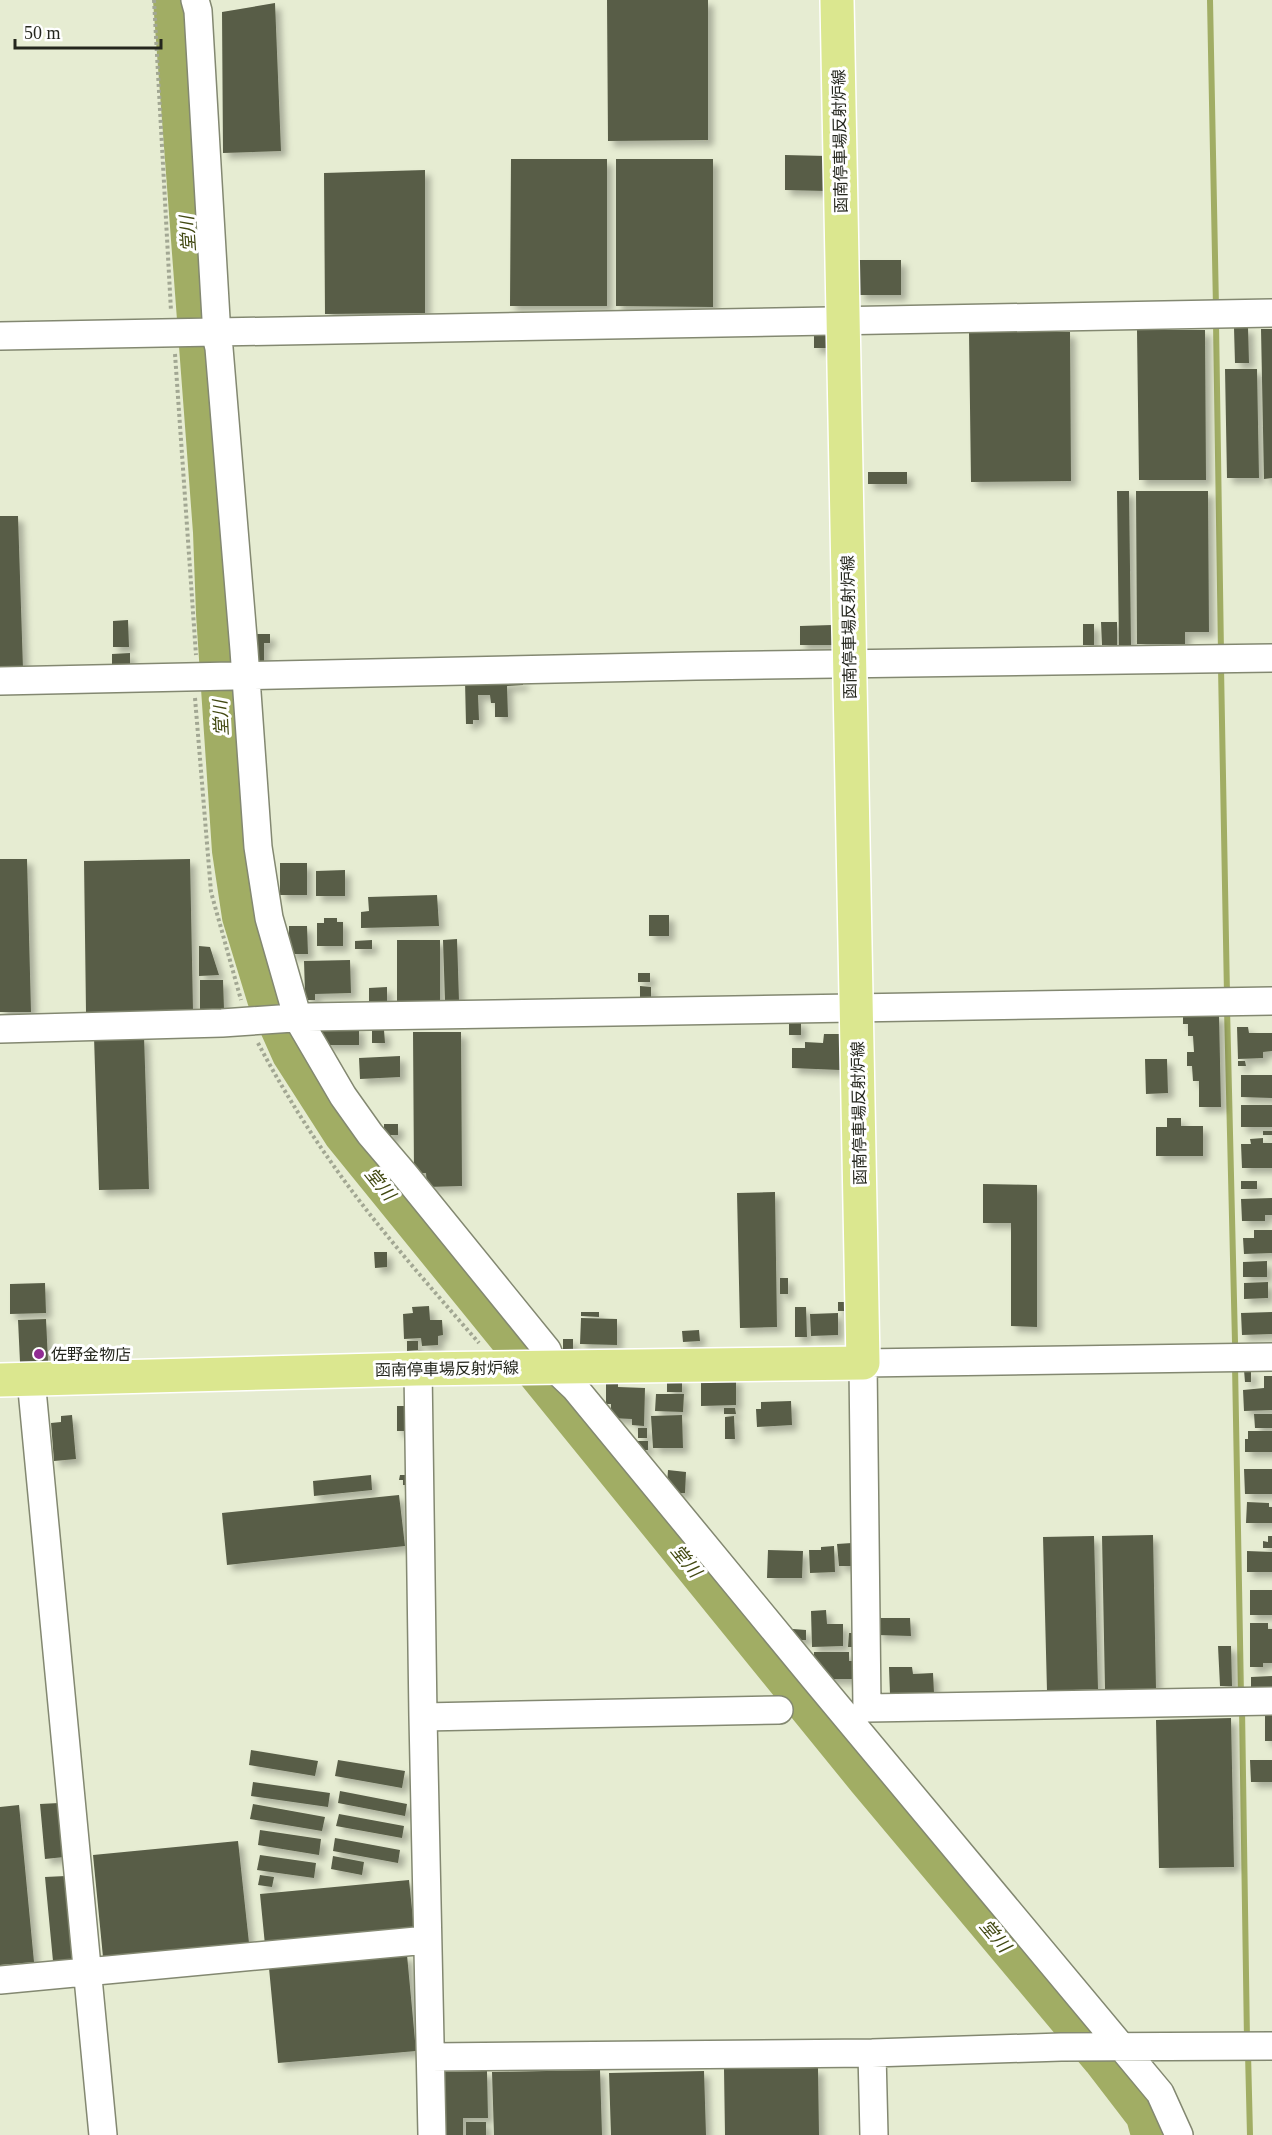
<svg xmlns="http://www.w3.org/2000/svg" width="1272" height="2135" font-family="'Times New Roman','Noto Sans JP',serif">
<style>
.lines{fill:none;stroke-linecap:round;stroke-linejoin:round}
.stream{stroke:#a1ad64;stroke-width:6}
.river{stroke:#a1ad64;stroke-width:34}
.building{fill:#585d47;filter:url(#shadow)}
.minor-casing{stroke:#838871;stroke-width:30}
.major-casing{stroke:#fff;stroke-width:36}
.path{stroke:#a2a793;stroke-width:4;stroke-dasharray:3 3;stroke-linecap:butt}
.minor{stroke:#fff;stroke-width:27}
.major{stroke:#dbe78f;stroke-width:33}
.poi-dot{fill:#912d93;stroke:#fff;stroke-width:2}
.labels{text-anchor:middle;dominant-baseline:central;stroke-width:6;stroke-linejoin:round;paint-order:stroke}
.street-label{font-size:16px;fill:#24261d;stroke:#fff}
.poi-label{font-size:16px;fill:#24261d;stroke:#fff;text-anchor:start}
.water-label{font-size:18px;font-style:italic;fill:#424912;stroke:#fff}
</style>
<defs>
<filter id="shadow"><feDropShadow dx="5.5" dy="5.5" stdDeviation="3" flood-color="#0004"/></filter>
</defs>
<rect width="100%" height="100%" fill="#e6ecd2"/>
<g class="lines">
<path class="stream" d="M1210 0 1216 308
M1216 322 1221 653
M1221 667 1227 995
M1227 1008 1235 1342
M1235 1365 1241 1695
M1242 1708 1247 2040
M1248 2053 1250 2135"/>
<path class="river" d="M170 0 210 532 213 614 229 851 239 917 264 999 289 1055 341 1136 865 1781 1100 2061 1143 2117 1148 2135"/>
</g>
<path class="building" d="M607 0H708V140L608 141Z
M275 3 281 151 223 153 222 12Z
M785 155 827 156V191L785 190Z
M511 159H607V306H510Z
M616 159H713V307L616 306Z
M425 170V313L325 314 324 173Z
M859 260H901V295H859Z
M1248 327 1249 363H1235L1234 328Z
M1261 329H1272V478L1264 479Z
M1137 330H1205L1206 480H1139Z
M969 332H1070L1071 481 971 482Z
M814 335H829L828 348H814Z
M1225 369H1257L1259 478H1227Z
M868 472H907V484H868Z
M1117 491H1129L1131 645H1119Z
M1136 491H1208L1209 632H1185V644H1137Z
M0 516H18L23 669H0Z
M128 620 129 647H113V621Z
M1101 622H1117V645H1102Z
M1083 624H1094V645H1083Z
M832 625V645H800V626Z
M253 634H270V643H264V661H253Z
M130 653V667H112V654Z
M523 680V685L507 686 508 717H495V703H491L490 695H478L479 720H473V724H466L465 681Z
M0 859H27L31 1012H0Z
M190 859 193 1011 86 1012 84 861Z
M280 863H307V895H280Z
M345 870V896H316V871Z
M437 895 439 926 361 928V912L369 911 368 897Z
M649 915H669V936H649Z
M324 918H337V922H343V946H317V923H324Z
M289 926H307L308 954H289Z
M457 939 459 1001H445L443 940Z
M372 940V949H355V941Z
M397 940H440V1001H397Z
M199 946 210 947 219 975 199 976Z
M350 960 351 993 315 994V1000H308L305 993 304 961Z
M638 973H650V982H638Z
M200 980H223L224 1009H200Z
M640 986 651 987V997H640Z
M387 987V1001L369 1002V988Z
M1183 1015H1219L1221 1107H1199V1081H1193L1192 1066H1187V1052H1194L1193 1036H1188V1024H1183Z
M789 1021H801V1035H789Z
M318 1027H359V1045H324Z
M1237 1027H1248L1249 1033H1272V1051L1263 1052V1058L1238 1059Z
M372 1030H384L385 1043H372Z
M413 1032H461L462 1186 427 1187 426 1173H414Z
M824 1034H841L840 1070 792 1068V1048H805V1042L823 1043Z
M144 1036 149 1189 99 1190 94 1037Z
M400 1056V1077L360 1079 359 1058Z
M1145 1059H1167L1168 1093 1146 1094Z
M1238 1061H1245L1246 1066H1238Z
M1241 1075H1272V1098L1241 1097Z
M1241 1105H1272V1127H1241Z
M1167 1118H1181V1126H1203V1156H1156V1127H1167Z
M384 1124H398V1135H391V1141H384Z
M1263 1131H1272V1135H1263Z
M1263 1138V1143H1272V1168H1242L1241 1144H1251L1250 1139Z
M1241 1181H1257V1189H1241Z
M983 1184 1037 1185V1327L1011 1326V1223H983Z
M775 1192 777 1327 740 1328 737 1193Z
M1272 1198V1215H1265V1221H1242L1241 1199Z
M1254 1230H1272V1253L1244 1254 1243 1238H1254Z
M374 1252H387V1267L375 1268Z
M1267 1261V1277H1243V1262Z
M780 1278H788V1294H780Z
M1268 1282V1298L1244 1299V1283Z
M45 1283 46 1313 10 1314V1284Z
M838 1302H847V1311H838Z
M429 1306 430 1320H442L443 1335 438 1336V1345L422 1346 421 1338 404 1339 403 1314 413 1313 412 1307Z
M795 1307H806L807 1337H795Z
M581 1312H599V1317L581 1316Z
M1272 1312V1334L1242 1335 1241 1313Z
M838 1313V1335L811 1336 810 1314Z
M581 1318 617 1319V1345L580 1344Z
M46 1319 48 1361 20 1362 18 1320Z
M699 1330 700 1341 683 1342 682 1331Z
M563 1339H573V1350L563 1349Z
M407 1341H418V1350L407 1351Z
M1244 1370H1251V1382H1245Z
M1264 1376H1272V1410L1244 1411 1243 1390 1264 1388Z
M667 1378 682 1379V1392H667Z
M701 1378H736V1405L701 1406Z
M606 1384H618V1387L645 1388 644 1426 632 1425V1419L611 1418V1404H606Z
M656 1394H684L683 1412 655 1411Z
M791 1401 792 1425 757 1427 756 1409H761V1402Z
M397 1406H405V1431H397Z
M724 1408H735L736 1414H724Z
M1254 1414H1272V1428H1255Z
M72 1415 76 1459 54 1461 51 1423 61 1422V1416Z
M682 1415 683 1448H653L651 1416Z
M734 1416 735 1439H725V1417Z
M638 1428H647V1438H638Z
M1248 1431H1272V1452H1245V1439H1248Z
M636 1441H648V1450H636Z
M1244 1469H1272V1494H1245Z
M668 1470 686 1472 685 1493H672L667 1485Z
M371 1475 372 1490 314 1496 313 1481Z
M400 1475H406V1485H403V1480H399Z
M399 1495 405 1546 227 1565 222 1513Z
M1247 1502 1269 1503V1507H1272V1523H1246Z
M1153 1535 1156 1689 1105 1690 1102 1536Z
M1094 1536 1098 1689 1047 1691 1043 1537Z
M1268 1536H1272V1548H1263V1541L1268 1542Z
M852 1543 854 1566H839L837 1544Z
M834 1546 835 1572 810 1573 809 1550H821V1547Z
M768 1550 803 1551 802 1578H767Z
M1247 1551 1272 1552V1572H1247Z
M1250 1590H1272V1615H1250Z
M826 1610 827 1624H843V1646L812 1647 811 1611Z
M878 1618H910L911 1636 877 1635Z
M1250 1623H1268V1629H1272V1663H1263V1667H1250Z
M793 1629 806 1630V1640H793Z
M849 1633H857L856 1647H848Z
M1218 1646H1231L1232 1686H1220Z
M814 1652H849V1661H857V1679H824L820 1671V1662L814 1663Z
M889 1667H912L913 1674 933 1673 934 1693 890 1694Z
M1272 1676V1692L1251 1693V1677Z
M1265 1714H1272V1741H1265Z
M1231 1718 1234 1867 1159 1868 1156 1720Z
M251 1750 318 1761 315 1776 249 1765Z
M338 1760 405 1771 402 1788 335 1776Z
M1250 1760H1272V1782H1251Z
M253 1782 330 1793 328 1807 251 1796Z
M340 1791 407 1804 405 1816 338 1803Z
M59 1803 64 1857 45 1859 40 1804Z
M253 1804 325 1817 322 1831 250 1819Z
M19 1805 34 1962 0 1965V1807Z
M339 1814 404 1826 402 1838 336 1826Z
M260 1830 321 1839 319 1855 258 1845Z
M335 1838 400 1850 398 1863 333 1851Z
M238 1841 249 1943 103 1957 93 1855Z
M260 1855 316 1863 314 1878 257 1870Z
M333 1856 364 1862 362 1875 331 1869Z
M260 1875 274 1877 272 1887 258 1885Z
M66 1876 74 1959 53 1961 45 1877Z
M409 1880 414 1929 265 1945 260 1894Z
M407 1955 416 2051 278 2063 269 1968Z
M818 2068 819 2135H725L724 2069Z
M600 2070 602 2135H494L492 2072Z
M487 2071 488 2118H463V2135H445L444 2072Z
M704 2071 706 2135H611L609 2073Z
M466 2122H486V2135H466Z"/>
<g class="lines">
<defs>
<path id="minor" d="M195 0 198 11 216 319 215 332 219 348 244 650 258 847 269 918 298 1019 343 1096 370 1134 405 1175 547 1350 554 1368 575 1388 813 1677 1160 2093 1179 2135
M0 336 1272 313
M0 681 696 666 1272 658
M0 1029 222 1023 308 1017 1272 1001
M1272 1357 863 1363 867 1708 1272 1701
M418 1369 423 1717 432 2135
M31 1379 103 2135
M423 1717 779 1710
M0 1980 427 1940
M872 2053 874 2135
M431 2057 872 2053 1061 2047 1272 2046"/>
<path id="major" d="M0 1380 416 1369 863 1363 837 0"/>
</defs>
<use href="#minor" class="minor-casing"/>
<use href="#major" class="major-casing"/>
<path class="path" d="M154 0 171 311
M175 354 196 655
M195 698 211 892 241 1000
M258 1043C291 1106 332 1167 376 1222 409 1263 444 1303 479 1343"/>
<use href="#minor" class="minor"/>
<use href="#major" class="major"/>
</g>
<circle class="poi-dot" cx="39" cy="1354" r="6"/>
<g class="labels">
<g class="street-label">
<text transform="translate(840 141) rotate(-91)">函南停車場反射炉線</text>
<text transform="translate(849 627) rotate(-91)">函南停車場反射炉線</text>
<text transform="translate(859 1113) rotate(-91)">函南停車場反射炉線</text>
<text transform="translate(447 1369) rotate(-1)">函南停車場反射炉線</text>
</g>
<g class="poi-label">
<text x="51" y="1354">佐野金物店</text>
</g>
<g class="water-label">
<text transform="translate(188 234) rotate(-94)">堂川</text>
<text transform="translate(221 718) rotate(-93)">堂川</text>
<text transform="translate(380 1184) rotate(51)">堂川</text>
<text transform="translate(686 1561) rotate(51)">堂川</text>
<text transform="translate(995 1936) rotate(50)">堂川</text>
</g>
</g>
<path d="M15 39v9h146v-9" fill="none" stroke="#24261d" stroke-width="3"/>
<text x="24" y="39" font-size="18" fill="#24261d" stroke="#ffffff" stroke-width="4.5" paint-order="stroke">50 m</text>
</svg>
